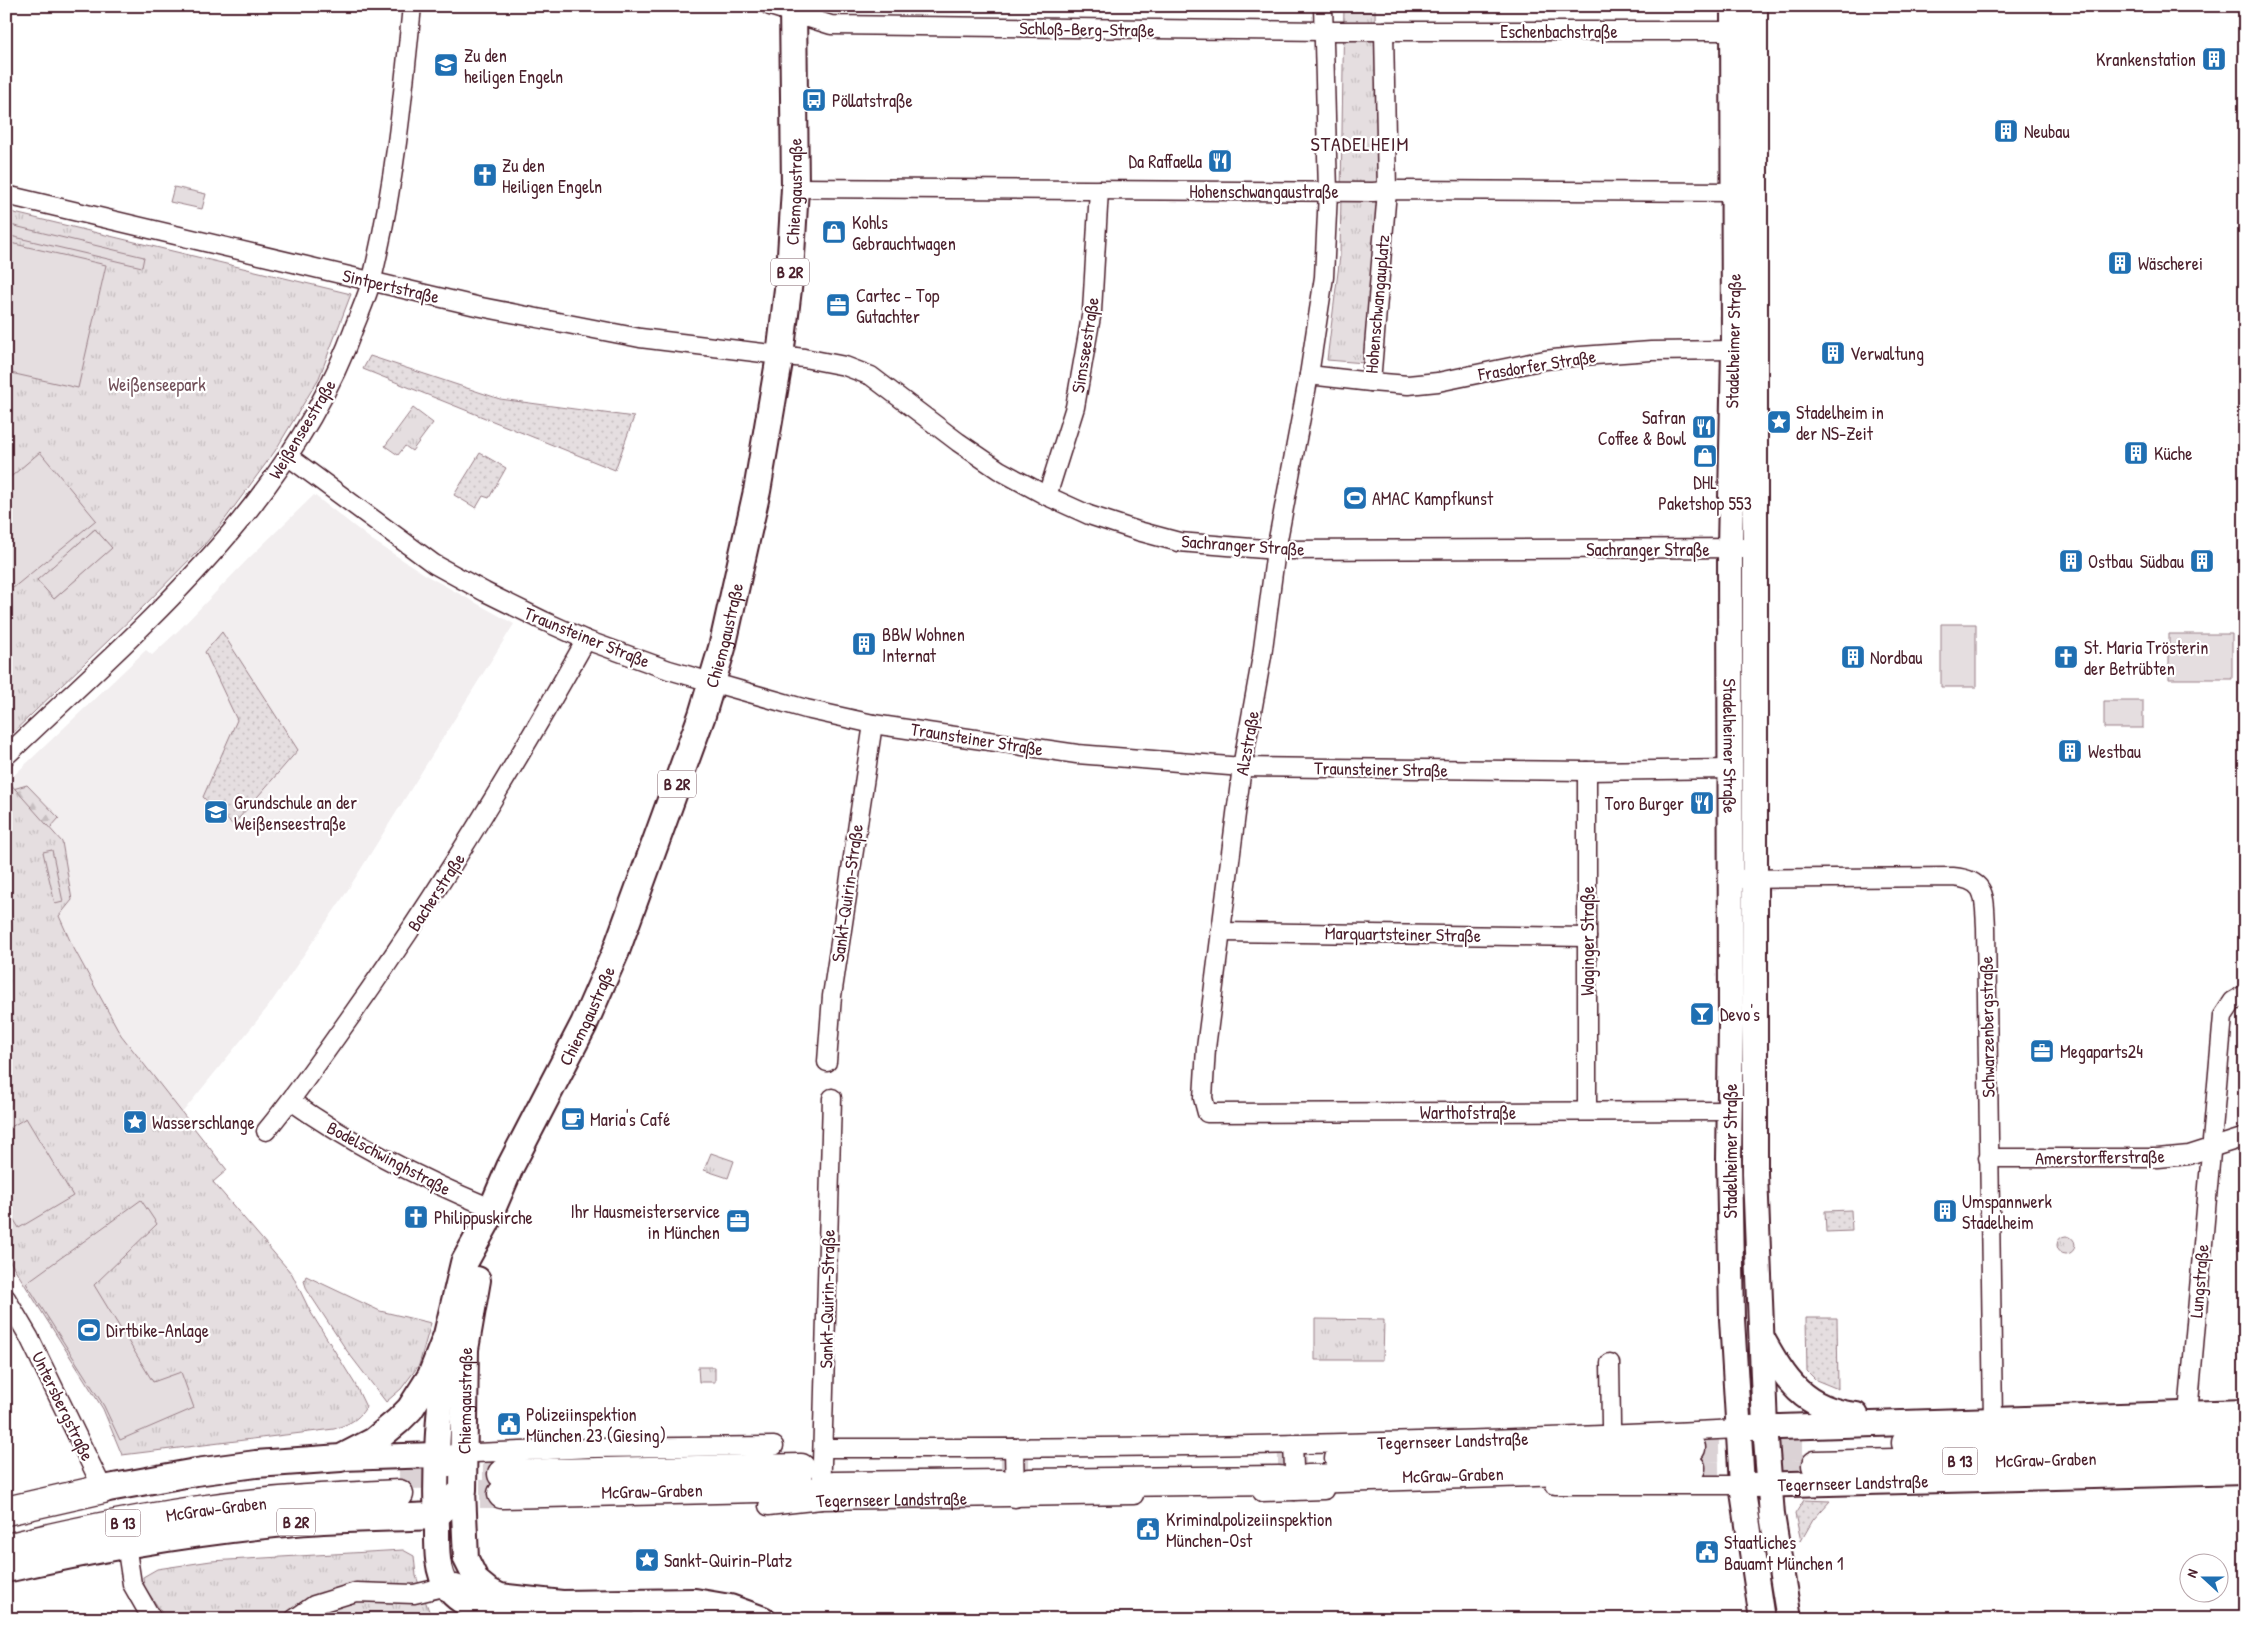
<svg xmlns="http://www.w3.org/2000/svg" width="2251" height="1625" font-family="'Patrick Hand',sans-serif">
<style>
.built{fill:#f2eeef}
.grass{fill:url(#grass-dots);stroke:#987e86}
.forest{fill:url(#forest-firs);stroke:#987e86}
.park{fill:url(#park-tufts);stroke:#987e86;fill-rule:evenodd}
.pitch{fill:#e5dee0;stroke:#987e86}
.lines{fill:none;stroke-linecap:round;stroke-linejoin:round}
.trunk-tunnel{stroke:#dbd2d5;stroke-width:28;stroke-dasharray:28 14;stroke-linecap:butt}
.minor-casing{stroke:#4a1f2b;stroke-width:21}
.secondary-casing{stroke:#4a1f2b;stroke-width:28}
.primary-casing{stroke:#4a1f2b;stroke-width:30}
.trunk-casing{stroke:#4a1f2b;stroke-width:31}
.minor{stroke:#fff;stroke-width:18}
.secondary{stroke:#fff;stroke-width:24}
.primary{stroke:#fff;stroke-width:26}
.trunk{stroke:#fff;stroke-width:28}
.labels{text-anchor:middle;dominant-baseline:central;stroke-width:4.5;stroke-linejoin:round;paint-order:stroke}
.shield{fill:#fff;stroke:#80626b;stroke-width:1}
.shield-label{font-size:16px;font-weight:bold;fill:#4a1f2b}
.street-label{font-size:18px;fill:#4a1f2b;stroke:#fff}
.poi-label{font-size:18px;fill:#4a1f2b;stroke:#fff;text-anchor:start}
.park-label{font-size:18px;fill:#714f58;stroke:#fff}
.quarter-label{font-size:20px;letter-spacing:1px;fill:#4a1f2b;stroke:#fff}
</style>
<defs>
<pattern id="grass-dots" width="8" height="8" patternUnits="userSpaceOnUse" patternTransform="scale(1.25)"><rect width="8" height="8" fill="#e5dee0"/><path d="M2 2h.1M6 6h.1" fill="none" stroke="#c6bec0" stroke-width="1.8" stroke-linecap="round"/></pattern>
<pattern id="forest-firs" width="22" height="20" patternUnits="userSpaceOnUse" patternTransform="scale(1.25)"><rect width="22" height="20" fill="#e5dee0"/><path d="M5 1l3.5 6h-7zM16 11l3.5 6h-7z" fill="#c6bec0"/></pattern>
<pattern id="park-tufts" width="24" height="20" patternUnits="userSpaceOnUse" patternTransform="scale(1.25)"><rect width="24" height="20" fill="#e5dee0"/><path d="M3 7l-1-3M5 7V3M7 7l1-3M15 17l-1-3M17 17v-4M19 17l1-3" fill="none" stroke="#c6bec0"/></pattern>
</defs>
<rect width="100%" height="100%" fill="#fff"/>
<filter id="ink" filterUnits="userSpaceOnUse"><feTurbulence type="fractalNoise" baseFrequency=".02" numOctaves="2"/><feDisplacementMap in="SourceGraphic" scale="10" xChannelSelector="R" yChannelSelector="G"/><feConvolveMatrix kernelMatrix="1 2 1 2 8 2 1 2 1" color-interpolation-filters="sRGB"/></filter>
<g filter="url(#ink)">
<path class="built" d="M314 495 372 540 429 577 514 624 344 896 268 1007 182 1113 121 1035 72 945 59 916 72 900 62 842 8 781 146 650 152 655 179 630 248 559Z"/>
<path class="grass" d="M370 356 500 399 634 417 615 470 363 369Z
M480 453 506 468 489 498 483 496 476 508 454 495Z
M222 632 298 750 233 825 203 797 237 720 205 652Z
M1851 1210 1852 1231 1826 1232 1825 1211Z
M1806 1318H1837L1838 1389 1816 1380 1807 1371Z
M1804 1500 1830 1501 1813 1520 1801 1541 1795 1514Z
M455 1538 461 1574 459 1576H452L445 1543Z"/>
<path class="forest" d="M27 785 59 818 43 836 6 791Z"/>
<path class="park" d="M1344 6H1375L1377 180 1376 244 1365 363 1327 360 1340 256Z
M6 211 351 294 319 378 275 451 223 522 205 544 137 613 6 739V580L13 588 40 453 6 481ZM95 529 111 548 54 599 38 580Z
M413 408 433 423 412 451 405 446 398 455 385 446Z
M8 781 62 842 72 900 59 916 72 945 121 1035 227 1170 213 1182 292 1274 310 1311 355 1384 366 1407C358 1421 348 1424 334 1429L122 1455 103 1409 6 1255V783Z
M711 1153 734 1161 728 1178 704 1170Z
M2057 1245a9 9 0 1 1 18 0a9 9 0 1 1-18 0Z
M306 1276 380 1311 431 1323 419 1365 401 1389 386 1402 347 1351 307 1290 304 1281Z
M1315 1319 1384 1320 1383 1360H1315Z
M698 1367H715V1382H699Z
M403 1550 414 1556 416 1576 432 1619H166L144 1586 143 1577 157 1569 211 1561Z"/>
<path class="pitch" d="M174 187 206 194 202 209 170 202Z
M6 224 144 257 142 267 6 235Z
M6 242 106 265 78 388 6 372Z
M40 452 96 520 13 588 6 580V481Z
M95 529 112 548 54 599 37 580Z
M1941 624H1976V687H1941Z
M2169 634H2232V679H2169Z
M2104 701H2143V728H2104Z
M52 850 63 902 55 904 43 852Z
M26 1118 73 1196 19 1228 6 1207V1130Z
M141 1200 157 1224 94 1285 153 1382 181 1372 194 1408 120 1440 104 1406 26 1283Z"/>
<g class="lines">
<path class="trunk-tunnel" d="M1691 1448 1816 1446
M1278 1461 1307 1460
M1001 1464H1030
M1691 1468 1816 1465
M399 1475 502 1474
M438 1494H502"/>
<defs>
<g id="minor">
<path d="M770 6 831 25 1323 31H1733"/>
<path d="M1323 6 1328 192 1324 277 1309 375 1276 550 1262 656 1242 767 1206 1048 1203 1098 1207 1113 1730 1111"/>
<path d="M795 188 1373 192 1399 190 1734 192"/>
<path d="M6 195 476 306 640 338 804 358 845 366 871 376 958 442 999 470 1047 496 1089 515 1138 531 1179 542 1276 550 1755 548"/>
<path d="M1309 375 1371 382 1387 191 1384 31"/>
<path d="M1371 382 1408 385 1438 382 1545 360 1581 356 1651 351 1734 350"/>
<path d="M289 457 434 564 485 592 544 621 586 640 669 670 806 709 873 724 1077 754 1242 767 1587 771 1731 769"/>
<path d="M1047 496 1075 407 1092 311 1099 190"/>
<path d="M6 756C141 627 290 505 355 325 361 310 368 294 372 279 394 189 403 98 412 6"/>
<path d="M1730 879 1953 877C1988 880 1984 898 1986 927L1993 1421"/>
<path d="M1220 932 1587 937"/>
<path d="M827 1062 832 996 873 724"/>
<path d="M291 1101C353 1145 421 1179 491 1208"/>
<path d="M1587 1111V771"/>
<path d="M266 1131C296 1095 322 1057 349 1019 436 897 513 770 586 640"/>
<path d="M1988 1158H2158L2189 1155 2245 1137"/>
<path d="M6 1298 29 1337 103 1489"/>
<path d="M1610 1363 1612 1484"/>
<path d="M2188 1414 2223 1016 2233 1001 2245 994"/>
<path d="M1293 1444 1295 1491"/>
<path id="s1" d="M823 1448C1128 1449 1433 1444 1738 1429"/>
<path d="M1014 1448 1015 1498"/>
<path d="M452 1454 593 1448 774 1446"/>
<path d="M1555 1485H1742"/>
<path d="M1262 1492 1324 1490"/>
<path d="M821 1500 832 1098"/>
<path id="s2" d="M768 1506 821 1500 1134 1495"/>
<path d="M126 1544 132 1584 152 1619"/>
<path d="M641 1601 643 1619"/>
<path d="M294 1619 314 1605 356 1592 414 1594 456 1584 485 1596H492"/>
</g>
<g id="secondary">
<path id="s3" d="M1733 6 1734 350 1730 548 1731 1025 1729 1159 1732 1319 1742 1485 1762 1619"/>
<path d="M1755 6V1174L1765 1427 1772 1515 1789 1619"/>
<path d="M1762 1338C1786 1381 1803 1409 1856 1415"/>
<path d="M445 1352C439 1411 434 1468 437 1527 437 1546 436 1571 447 1587 464 1612 499 1614 526 1613"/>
<path d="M1750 1428 2245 1412"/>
<path d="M341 1458 436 1455 448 1464"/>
<path id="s4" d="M1753 1485 2245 1472"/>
<path d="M463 1490 466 1559 477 1581 488 1590 500 1596 562 1603 695 1601 730 1607 763 1619"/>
</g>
<g id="primary">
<path id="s5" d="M103 1489 196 1472 256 1464 341 1458 374 1441 398 1421 410 1409 431 1376 447 1335 464 1263 486 1223 510 1167 584 1024 616 951 702 715 722 648 757 491 780 356 790 272 795 188 793 6"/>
<path id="s6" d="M6 1569C102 1547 198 1531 295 1522 342 1518 389 1518 436 1516L463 1490 465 1349 477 1280"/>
</g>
<g id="trunk">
<path d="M1906 1443 2245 1435"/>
<path d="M1627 1449 1691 1448"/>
<path d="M1339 1459 1598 1450"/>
<path id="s7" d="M1816 1465 2245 1454"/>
<path d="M1627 1469 1691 1468"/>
<path d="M502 1474 801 1468"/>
<path id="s8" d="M1308 1479 1598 1470"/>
<path d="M1030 1483 1279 1480"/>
<path d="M834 1486 1001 1484"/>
<path id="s9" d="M502 1494 802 1487"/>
<path d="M6 1511 103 1489"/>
<path id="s10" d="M6 1548C73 1532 139 1518 207 1509 271 1500 335 1497 399 1494"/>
</g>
</defs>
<use href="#minor" class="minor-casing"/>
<use href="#secondary" class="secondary-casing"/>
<use href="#primary" class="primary-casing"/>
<use href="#trunk" class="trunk-casing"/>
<use href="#minor" class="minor"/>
<use href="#secondary" class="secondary"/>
<use href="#primary" class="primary"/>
<use href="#trunk" class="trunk"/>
</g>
</g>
<defs>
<symbol id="building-square" viewBox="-11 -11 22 22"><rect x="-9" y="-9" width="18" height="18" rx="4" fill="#1f6fb2" stroke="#fff"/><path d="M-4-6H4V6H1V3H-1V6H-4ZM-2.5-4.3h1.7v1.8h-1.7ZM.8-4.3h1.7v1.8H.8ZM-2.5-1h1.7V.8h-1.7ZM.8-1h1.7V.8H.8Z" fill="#fff"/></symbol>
<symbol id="school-square" viewBox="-11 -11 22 22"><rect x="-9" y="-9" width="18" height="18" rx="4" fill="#1f6fb2" stroke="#fff"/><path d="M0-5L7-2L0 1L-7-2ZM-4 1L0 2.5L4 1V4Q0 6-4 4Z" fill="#fff"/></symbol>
<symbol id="bus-square" viewBox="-11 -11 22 22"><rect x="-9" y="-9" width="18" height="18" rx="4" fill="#1f6fb2" stroke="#fff"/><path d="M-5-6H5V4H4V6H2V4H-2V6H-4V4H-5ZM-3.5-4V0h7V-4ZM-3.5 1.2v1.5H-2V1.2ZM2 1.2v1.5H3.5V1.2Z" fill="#fff"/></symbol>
<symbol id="restaurant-square" viewBox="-11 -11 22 22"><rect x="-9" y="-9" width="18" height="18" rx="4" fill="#1f6fb2" stroke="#fff"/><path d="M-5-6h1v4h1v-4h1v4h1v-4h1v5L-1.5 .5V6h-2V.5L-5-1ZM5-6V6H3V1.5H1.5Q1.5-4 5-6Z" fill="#fff"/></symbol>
<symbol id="church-square" viewBox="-11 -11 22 22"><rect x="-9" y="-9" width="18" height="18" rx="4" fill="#1f6fb2" stroke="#fff"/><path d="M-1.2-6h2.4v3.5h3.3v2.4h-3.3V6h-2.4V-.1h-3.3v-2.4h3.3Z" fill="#fff"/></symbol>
<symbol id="shop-square" viewBox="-11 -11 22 22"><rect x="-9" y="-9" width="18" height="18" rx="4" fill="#1f6fb2" stroke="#fff"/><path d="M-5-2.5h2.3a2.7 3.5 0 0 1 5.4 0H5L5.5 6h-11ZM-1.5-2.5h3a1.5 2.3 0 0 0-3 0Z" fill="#fff"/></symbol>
<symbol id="office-square" viewBox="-11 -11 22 22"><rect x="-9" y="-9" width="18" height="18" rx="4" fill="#1f6fb2" stroke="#fff"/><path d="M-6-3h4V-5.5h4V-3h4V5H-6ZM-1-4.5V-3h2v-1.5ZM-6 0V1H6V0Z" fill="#fff"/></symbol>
<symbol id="sight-square" viewBox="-11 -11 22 22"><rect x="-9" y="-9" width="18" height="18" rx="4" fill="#1f6fb2" stroke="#fff"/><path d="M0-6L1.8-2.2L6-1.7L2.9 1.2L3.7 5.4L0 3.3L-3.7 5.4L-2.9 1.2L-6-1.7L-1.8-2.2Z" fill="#fff"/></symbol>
<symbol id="stadium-square" viewBox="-11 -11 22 22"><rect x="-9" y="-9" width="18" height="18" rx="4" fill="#1f6fb2" stroke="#fff"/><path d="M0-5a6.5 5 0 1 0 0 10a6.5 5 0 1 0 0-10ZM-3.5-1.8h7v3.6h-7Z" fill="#fff"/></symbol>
<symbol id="bar-square" viewBox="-11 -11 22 22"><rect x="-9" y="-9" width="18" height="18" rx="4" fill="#1f6fb2" stroke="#fff"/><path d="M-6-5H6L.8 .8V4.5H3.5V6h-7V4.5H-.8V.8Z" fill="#fff"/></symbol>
<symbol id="cafe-square" viewBox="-11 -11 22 22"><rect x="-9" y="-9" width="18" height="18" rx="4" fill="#1f6fb2" stroke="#fff"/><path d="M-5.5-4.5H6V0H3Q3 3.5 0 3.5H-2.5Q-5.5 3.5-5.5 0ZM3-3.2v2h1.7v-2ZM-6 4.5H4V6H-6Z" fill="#fff"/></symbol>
<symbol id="civic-square" viewBox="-11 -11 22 22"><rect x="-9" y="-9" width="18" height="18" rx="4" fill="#1f6fb2" stroke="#fff"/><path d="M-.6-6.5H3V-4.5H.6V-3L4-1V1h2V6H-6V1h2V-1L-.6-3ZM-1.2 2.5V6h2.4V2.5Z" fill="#fff"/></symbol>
</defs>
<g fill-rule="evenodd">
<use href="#building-square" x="2200" y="45" width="28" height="28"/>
<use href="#school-square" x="432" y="51" width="28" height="28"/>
<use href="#bus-square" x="800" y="86" width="28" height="28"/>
<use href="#building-square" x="1992" y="117" width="28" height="28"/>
<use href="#restaurant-square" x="1206" y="147" width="28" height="28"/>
<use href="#church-square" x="471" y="161" width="28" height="28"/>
<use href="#shop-square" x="820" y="218" width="28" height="28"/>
<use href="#building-square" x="2106" y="249" width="28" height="28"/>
<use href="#office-square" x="824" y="291" width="28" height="28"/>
<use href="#building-square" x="1819" y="339" width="28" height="28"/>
<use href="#sight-square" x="1765" y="408" width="28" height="28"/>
<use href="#restaurant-square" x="1690" y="413" width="28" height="28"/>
<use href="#building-square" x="2122" y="439" width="28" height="28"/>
<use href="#shop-square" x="1691" y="442" width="28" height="28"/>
<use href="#stadium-square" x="1341" y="484" width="28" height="28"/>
<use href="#building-square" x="2057" y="547" width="28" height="28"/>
<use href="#building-square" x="2188" y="547" width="28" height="28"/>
<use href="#building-square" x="850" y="630" width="28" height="28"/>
<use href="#building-square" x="1839" y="643" width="28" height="28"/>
<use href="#church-square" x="2052" y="643" width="28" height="28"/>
<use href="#building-square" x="2056" y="737" width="28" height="28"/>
<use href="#restaurant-square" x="1688" y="789" width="28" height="28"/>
<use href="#school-square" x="202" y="798" width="28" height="28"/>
<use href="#bar-square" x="1688" y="1000" width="28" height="28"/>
<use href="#office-square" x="2028" y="1037" width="28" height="28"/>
<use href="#cafe-square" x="559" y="1105" width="28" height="28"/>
<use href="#sight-square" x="121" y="1108" width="28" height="28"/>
<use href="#building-square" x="1931" y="1197" width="28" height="28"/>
<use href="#church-square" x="402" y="1203" width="28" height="28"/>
<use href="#office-square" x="724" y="1207" width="28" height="28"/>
<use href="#stadium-square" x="75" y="1316" width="28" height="28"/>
<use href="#civic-square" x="495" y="1410" width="28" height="28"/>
<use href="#civic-square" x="1134" y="1515" width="28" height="28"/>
<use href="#civic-square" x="1693" y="1538" width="28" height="28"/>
<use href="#sight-square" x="633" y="1546" width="28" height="28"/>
</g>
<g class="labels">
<g class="shield">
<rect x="771" y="258.5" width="38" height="27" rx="4"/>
<rect x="658" y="770.5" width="38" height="27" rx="4"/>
<rect x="1942.5" y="1447.5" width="35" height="27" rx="4"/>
<rect x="277" y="1508.5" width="38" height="27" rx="4"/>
<rect x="105.5" y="1509.5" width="35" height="27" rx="4"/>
</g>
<g class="shield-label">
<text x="790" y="272">B 2R</text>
<text x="677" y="784">B 2R</text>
<text x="1960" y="1461">B 13</text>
<text x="296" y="1522">B 2R</text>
<text x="123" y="1523">B 13</text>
</g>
<g class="street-label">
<text transform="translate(1087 29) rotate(1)">Schloß-Berg-Straße</text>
<text x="1559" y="31">Eschenbachstraße</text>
<text stroke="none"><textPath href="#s5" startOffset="1614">Chiemgaustraße</textPath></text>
<text x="1264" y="191">Hohenschwangaustraße</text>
<text transform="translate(391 286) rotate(13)">Sintpertstraße</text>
<text transform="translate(1377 304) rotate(-85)">Hohenschwangauplatz</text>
<text transform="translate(1733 341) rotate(-89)">Stadelheimer Straße</text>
<text transform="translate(1085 345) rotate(-81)">Simsseestraße</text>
<text transform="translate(1537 365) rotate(-9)">Frasdorfer Straße</text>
<text transform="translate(302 429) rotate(-59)">Weißenseestraße</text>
<text transform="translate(1243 545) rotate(4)">Sachranger Straße</text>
<text x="1648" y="549">Sachranger Straße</text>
<text stroke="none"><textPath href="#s5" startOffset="1164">Chiemgaustraße</textPath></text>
<text transform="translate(587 637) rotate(22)">Traunsteiner Straße</text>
<text transform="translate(977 739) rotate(9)">Traunsteiner Straße</text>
<text transform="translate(1247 743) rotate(-80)">Alzstraße</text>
<text stroke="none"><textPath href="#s3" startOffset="740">Stadelheimer Straße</textPath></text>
<text transform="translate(1381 769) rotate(1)">Traunsteiner Straße</text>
<text transform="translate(436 892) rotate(-57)">Bacherstraße</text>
<text transform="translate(847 893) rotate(-82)">Sankt-Quirin-Straße</text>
<text transform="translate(1403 934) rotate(1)">Marquartsteiner Straße</text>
<text transform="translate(1587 941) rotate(-90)">Waginger Straße</text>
<text stroke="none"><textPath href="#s5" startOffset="759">Chiemgaustraße</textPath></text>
<text transform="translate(1987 1027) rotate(-91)">Schwarzenbergstraße</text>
<text x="1468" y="1112">Warthofstraße</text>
<text transform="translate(1730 1151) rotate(-90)">Stadelheimer Straße</text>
<text transform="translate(2100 1157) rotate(-1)">Amerstorfferstraße</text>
<text transform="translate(389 1158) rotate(28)">Bodelschwinghstraße</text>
<text transform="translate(2199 1281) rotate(-85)">Lungstraße</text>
<text transform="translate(827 1299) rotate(-89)">Sankt-Quirin-Straße</text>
<text stroke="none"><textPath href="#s6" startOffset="561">Chiemgaustraße</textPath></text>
<text transform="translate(63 1406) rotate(64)">Untersbergstraße</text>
<text stroke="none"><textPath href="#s1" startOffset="630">Tegernseer Landstraße</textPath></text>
<text stroke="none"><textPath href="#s7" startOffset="230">McGraw-Graben</textPath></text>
<text stroke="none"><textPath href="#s8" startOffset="145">McGraw-Graben</textPath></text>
<text stroke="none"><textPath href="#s4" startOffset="100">Tegernseer Landstraße</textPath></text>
<text stroke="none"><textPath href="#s9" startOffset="150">McGraw-Graben</textPath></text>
<text stroke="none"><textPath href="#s2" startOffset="124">Tegernseer Landstraße</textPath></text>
<text stroke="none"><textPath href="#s10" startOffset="214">McGraw-Graben</textPath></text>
</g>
<g class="poi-label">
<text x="464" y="55">Zu den<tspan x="464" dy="21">heiligen Engeln</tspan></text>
<text x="2196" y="59" text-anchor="end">Krankenstation</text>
<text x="832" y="100">Pöllatstraße</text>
<text x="2024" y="131">Neubau</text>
<text x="1202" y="161" text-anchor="end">Da Raffaella</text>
<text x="502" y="165">Zu den<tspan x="502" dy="21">Heiligen Engeln</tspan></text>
<text x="852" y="222">Kohls<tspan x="852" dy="21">Gebrauchtwagen</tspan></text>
<text x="2138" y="263">Wäscherei</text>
<text x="856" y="295">Cartec – Top<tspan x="856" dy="21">Gutachter</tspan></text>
<text x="1850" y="353">Verwaltung</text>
<text x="1796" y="412">Stadelheim in<tspan x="1796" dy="21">der NS-Zeit</tspan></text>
<text x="1686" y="417" text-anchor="end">Safran<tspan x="1686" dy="21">Coffee &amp; Bowl</tspan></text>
<text x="2154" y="453">Küche</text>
<text x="1705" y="482" text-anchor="middle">DHL<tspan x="1705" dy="21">Paketshop 553</tspan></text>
<text x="1372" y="498">AMAC Kampfkunst</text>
<text x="2088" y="561">Ostbau</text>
<text x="2184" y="561" text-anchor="end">Südbau</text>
<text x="882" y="634">BBW Wohnen<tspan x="882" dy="21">Internat</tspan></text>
<text x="2084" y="647">St. Maria Trösterin<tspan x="2084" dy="21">der Betrübten</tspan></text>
<text x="1870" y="657">Nordbau</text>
<text x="2088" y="751">Westbau</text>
<text x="234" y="802">Grundschule an der<tspan x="234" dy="21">Weißenseestraße</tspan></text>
<text x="1684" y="803" text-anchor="end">Toro Burger</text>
<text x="1720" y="1014">Devo's</text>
<text x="2060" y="1051">Megaparts24</text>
<text x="590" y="1119">Maria's Café</text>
<text x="152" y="1122">Wasserschlange</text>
<text x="1962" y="1201">Umspannwerk<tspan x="1962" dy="21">Stadelheim</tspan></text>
<text x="720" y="1211" text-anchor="end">Ihr Hausmeisterservice<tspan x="720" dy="21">in München</tspan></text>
<text x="434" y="1217">Philippuskirche</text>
<text x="106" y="1330">Dirtbike-Anlage</text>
<text x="526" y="1414">Polizeiinspektion<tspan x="526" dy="21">München 23 (Giesing)</tspan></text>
<text x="1166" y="1519">Kriminalpolizeiinspektion<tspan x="1166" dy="21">München-Ost</tspan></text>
<text x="1724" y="1542">Staatliches<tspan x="1724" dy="21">Bauamt München 1</tspan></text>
<text x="664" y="1560">Sankt-Quirin-Platz</text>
</g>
<g class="park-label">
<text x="157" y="384">Weißenseepark</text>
</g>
<g class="quarter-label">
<text x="1360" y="143">STADELHEIM</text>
</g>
</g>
<rect width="2251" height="1625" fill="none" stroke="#fff" stroke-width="25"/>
<rect x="12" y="12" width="2226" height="1600" fill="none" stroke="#4a1f2b" stroke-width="2" filter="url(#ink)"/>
<g transform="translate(2204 1578) rotate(291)"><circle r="24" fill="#ffffff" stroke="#b7a5aa"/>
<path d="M0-4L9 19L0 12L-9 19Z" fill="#1f6fb2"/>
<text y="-8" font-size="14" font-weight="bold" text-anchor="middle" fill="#4a1f2b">N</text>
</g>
</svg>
